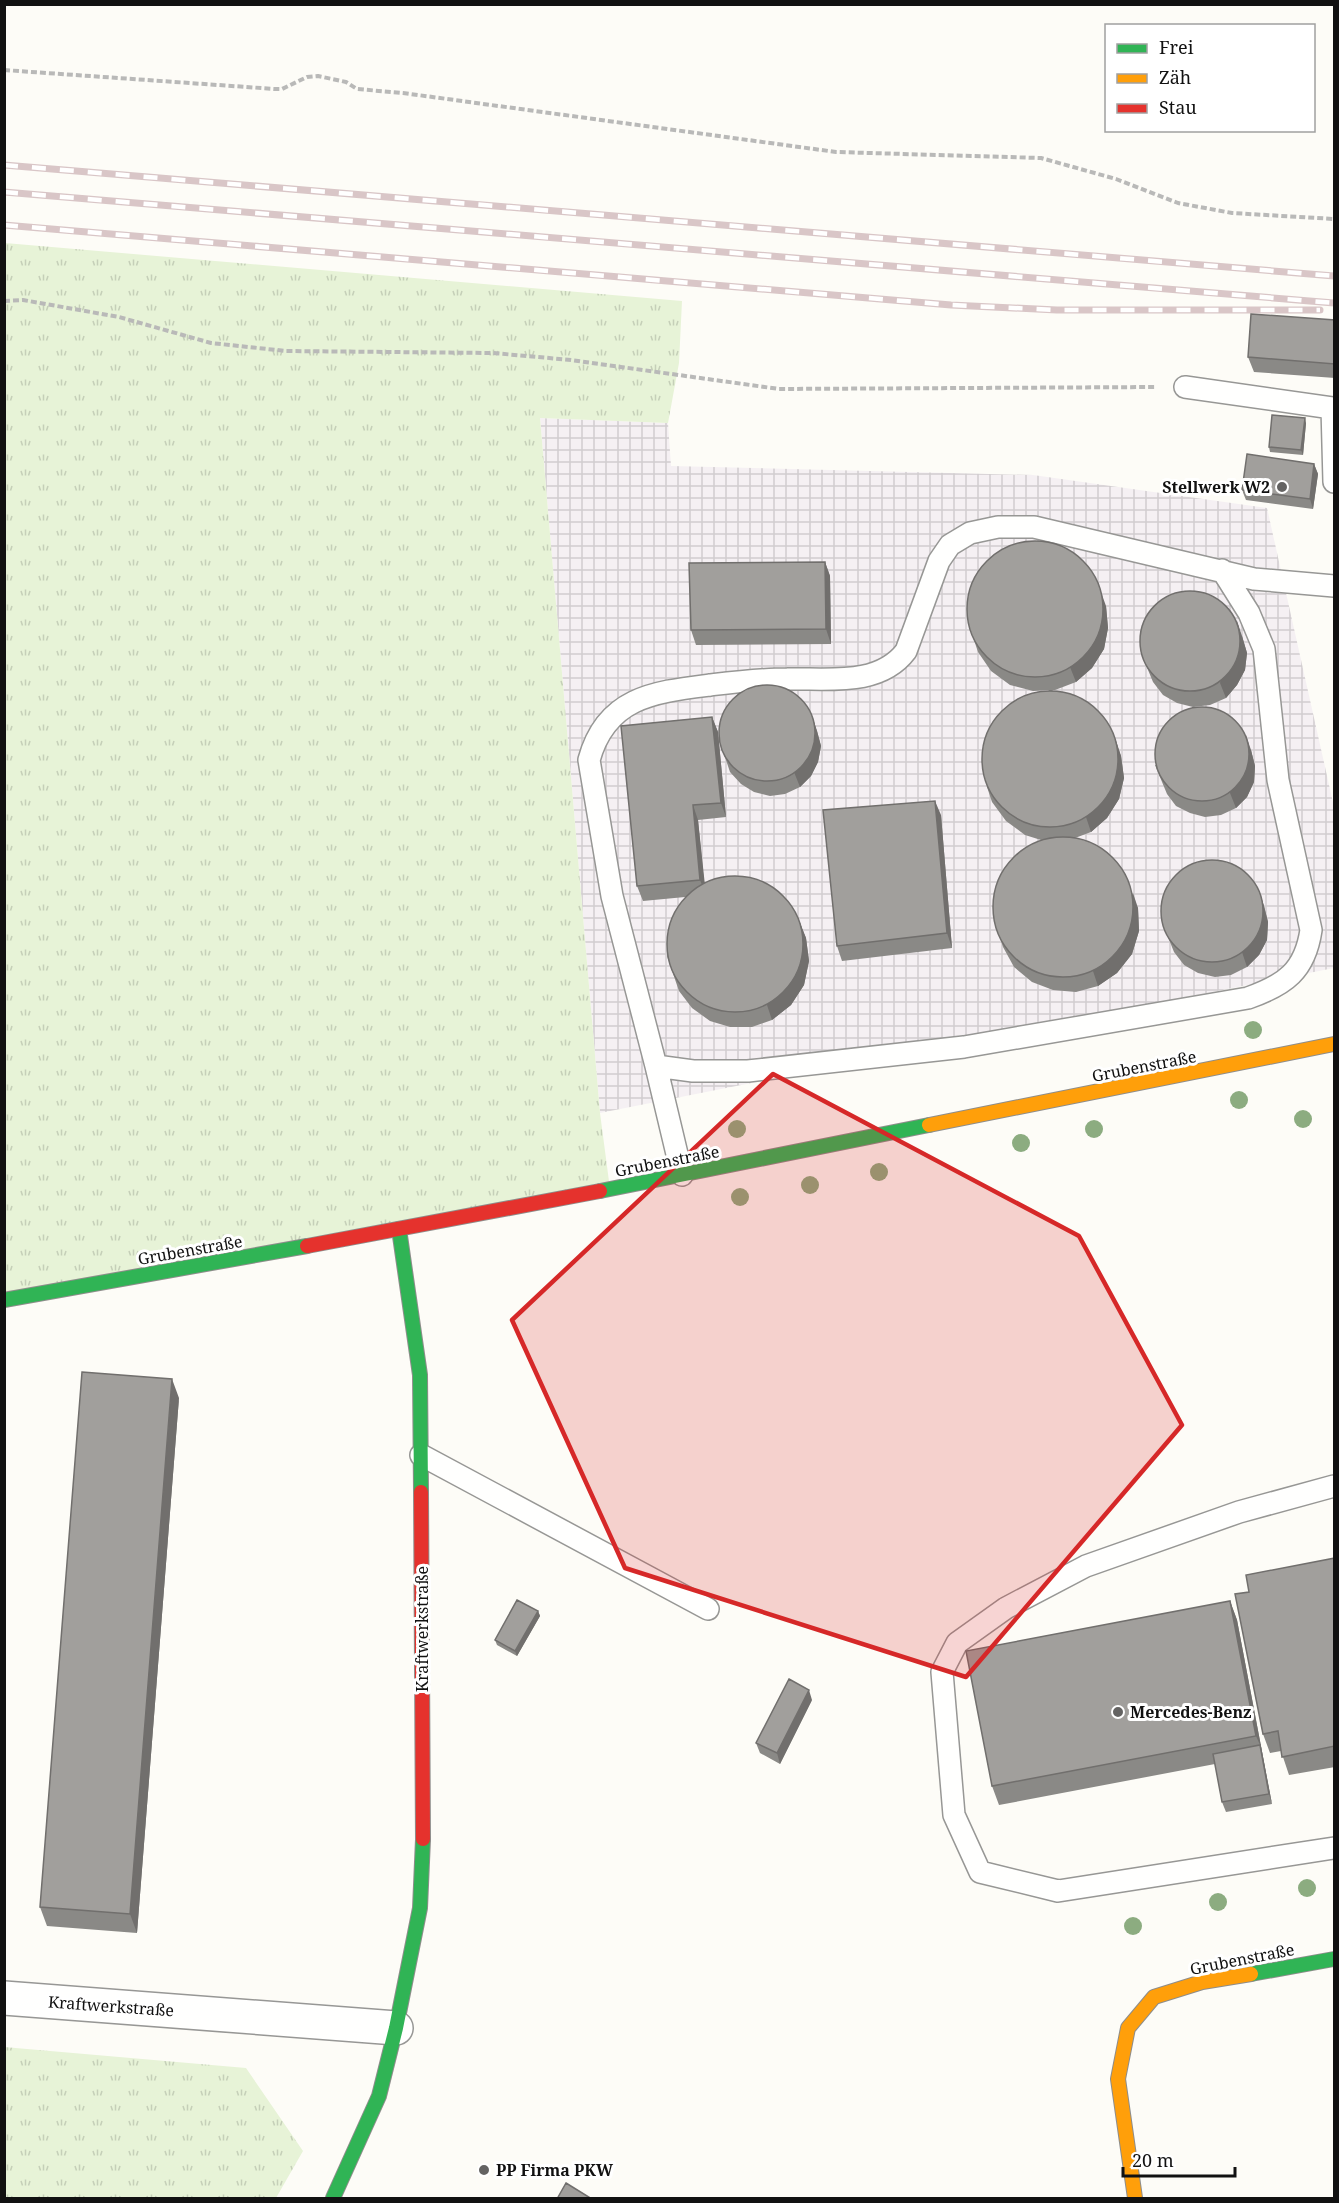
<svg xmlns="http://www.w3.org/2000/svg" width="1339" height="2203" font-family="'Noto Serif',serif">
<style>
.industrial{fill:url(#industrial-grid)}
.grass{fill:url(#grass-tufts)}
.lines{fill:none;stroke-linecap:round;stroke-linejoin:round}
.lane-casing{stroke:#979795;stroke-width:24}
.street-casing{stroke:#979795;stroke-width:36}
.fast-casing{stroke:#8e8d8b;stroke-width:16}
.slow-casing{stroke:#8e8d8b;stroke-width:16}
.jam-casing{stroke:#8e8d8b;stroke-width:16}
.path{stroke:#b9b9b8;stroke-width:4;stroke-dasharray:6 3;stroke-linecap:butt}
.lane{stroke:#fffffe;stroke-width:21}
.street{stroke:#fffffe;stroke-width:33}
.fast{stroke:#30b455;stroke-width:14}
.slow{stroke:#ff9f0a;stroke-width:14}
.jam{stroke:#e5322d;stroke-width:14}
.rail-casing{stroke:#d9c6c7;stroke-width:7}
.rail{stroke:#fff;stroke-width:4.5;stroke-dasharray:14;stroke-linecap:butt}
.tree{fill:#8cac80}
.wall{fill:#8a8986}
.shaded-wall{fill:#716f6d}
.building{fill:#a19f9c;stroke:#716f6d;stroke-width:1.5}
.marked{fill:#d62828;fill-opacity:0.2;stroke:#d62828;stroke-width:4.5;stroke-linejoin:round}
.poi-dot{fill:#646362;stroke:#fff;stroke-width:2}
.labels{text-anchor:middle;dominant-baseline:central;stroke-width:6;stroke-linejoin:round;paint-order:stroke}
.poi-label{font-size:16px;font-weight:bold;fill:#111;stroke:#fff;text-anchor:start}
.street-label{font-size:16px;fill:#111;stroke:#fff}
</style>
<defs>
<pattern id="industrial-grid" width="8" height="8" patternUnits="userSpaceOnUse" patternTransform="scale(1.5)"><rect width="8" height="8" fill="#f5f0f3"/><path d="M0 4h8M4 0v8" fill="none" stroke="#d1cdcf"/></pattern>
<pattern id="grass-tufts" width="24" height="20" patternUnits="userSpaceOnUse" patternTransform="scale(1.5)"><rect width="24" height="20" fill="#e7f3d7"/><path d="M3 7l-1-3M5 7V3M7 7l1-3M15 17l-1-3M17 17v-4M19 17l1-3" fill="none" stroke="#c5cfb8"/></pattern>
</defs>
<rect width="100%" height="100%" fill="#fdfcf7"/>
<path class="industrial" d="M540 418 668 423 671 466 1033 475 1267 508 1334 807V968L600 1113Z"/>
<path class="grass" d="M5 243 682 301 679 363 668 423 540 418 600 1113 610 1189 5 1300Z
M4 2047 246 2068 303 2151 276 2198H5Z"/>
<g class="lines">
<defs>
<path id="lane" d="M1185 387 1332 408 1334 482
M656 1066 693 1071H748L964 1047 1248 998C1285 985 1305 971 1311 930L1278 780 1264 649 1249 613 1222 570
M682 1175 656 1066 612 896 589 760C606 697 654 692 710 685 736 682 761 679 787 679 827 678 879 687 906 651L939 561 950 545 970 533 998 527H1034L1254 579 1334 586
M421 1455 708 1609
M1334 1486 1239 1512 1086 1566 1006 1608 957 1643 942 1672 954 1815 980 1872 1058 1891 1334 1848"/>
<path id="street" d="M4 1998 396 2028"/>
<path id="fast" d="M600 1191 929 1125
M399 1229 420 1375 421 1492
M4 1300 307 1246
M1251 1974 1334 1959
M333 2198 379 2096 396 2028 420 1908 423 1839"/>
<path id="slow" d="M929 1125 1334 1044
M1135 2198 1118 2079 1128 2028 1154 1997 1202 1982 1251 1974"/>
<path id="jam" d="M307 1246 600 1191
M421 1492 423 1839"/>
</defs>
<use href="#lane" class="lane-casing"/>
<use href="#street" class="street-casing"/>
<use href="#fast" class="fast-casing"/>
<use href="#slow" class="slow-casing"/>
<use href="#jam" class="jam-casing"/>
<path class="path" d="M4 70 275 89H282L307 77 318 76 346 82 357 89 403 93 836 152 1041 158 1116 179 1178 203 1232 213 1334 219
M4 301 23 300 119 317 211 343 286 351 493 353 571 360 779 389 1157 387"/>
<use href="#lane" class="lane"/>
<use href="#street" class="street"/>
<use href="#fast" class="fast"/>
<use href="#slow" class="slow"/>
<use href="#jam" class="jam"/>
<defs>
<path id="rail" d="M4 165 1334 276
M4 192 1334 303
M4 225 951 305 1057 310H1320"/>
</defs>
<use href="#rail" class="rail-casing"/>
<use href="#rail" class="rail"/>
</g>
<g class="tree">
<circle cx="1253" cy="1030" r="9"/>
<circle cx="1239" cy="1100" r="9"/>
<circle cx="1303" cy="1119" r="9"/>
<circle cx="737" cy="1129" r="9"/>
<circle cx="1094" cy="1129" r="9"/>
<circle cx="1021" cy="1143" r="9"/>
<circle cx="879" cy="1172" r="9"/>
<circle cx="810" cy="1185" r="9"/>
<circle cx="740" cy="1197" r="9"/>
<circle cx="1307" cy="1888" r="9"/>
<circle cx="1218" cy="1902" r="9"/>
<circle cx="1133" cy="1926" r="9"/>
</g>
<path class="wall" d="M1335 320V378L1254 372 1248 357Z
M1306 423 1303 455 1270 452 1269 447Z
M1314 464 1318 474 1313 509 1246 500 1242 490Z
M825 562 830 576 831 644 696 645 691 630Z
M1106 606 1108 628 1104 649 1092 668 1076 682 1055 690H1052L1116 741 1121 756 1124 778 1119 799 1107 818 1091 832 1075 838 1138 908 1139 931 1132 954 1117 973 1098 986 1076 992 1053 990 1032 982 1014 967 1003 947 998 932 1041 840 1025 835 1006 821 992 802 987 787 1049 690 1033 691 1010 685 991 671 978 652 973 637Z
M1242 636 1247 653 1245 670 1237 685 1226 698 1210 705 1193 707 1177 703 1163 695 1153 682 1141 653Z
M812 716 817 731 821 746 818 762 811 776 800 787 785 794 770 796 754 792 741 784 730 772 720 742Z
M712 717 718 732 726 817 698 820 704 882 800 923 806 938 809 961 804 985 791 1005 772 1020 752 1027H730L710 1021 692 1008 679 991 667 956 685 897 643 901 637 886Z
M1251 750 1255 766 1254 782 1247 797 1236 808 1221 815 1205 817 1190 813 1176 806 1167 794 1155 765Z
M941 815 952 948 842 961 837 946Z
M1259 891 1264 906 1268 922 1267 940 1259 955 1247 967 1231 975 1215 977 1198 973 1184 965 1174 952 1162 922Z
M179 1398 137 1933 47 1926 40 1907Z
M1335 1558V1767L1289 1775 1281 1751 1270 1753 1263 1734 1249 1592Z
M1230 1601 1237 1620 1272 1804 1226 1812 1222 1802 1215 1764 999 1805 992 1786Z
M538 1611 540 1616 517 1656 497 1645 495 1640Z
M812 1700 780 1764 760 1753 756 1743Z"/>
<path class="shaded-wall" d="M1305 418 1306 423 1303 455 1301 450Z
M1314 464 1318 474 1313 509 1310 499Z
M825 562 830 576 831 644 826 629Z
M1101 592 1106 606 1108 628 1104 649 1092 668 1076 682 1070 667Z
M1237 621 1242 636 1247 653 1245 670 1237 685 1226 698 1220 683Z
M812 716 817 731 821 746 818 762 811 776 800 787 794 772Z
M712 717 718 732 726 817 721 803Z
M1246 735 1251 750 1255 766 1254 782 1247 797 1236 808 1230 793Z
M1116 741 1121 756 1124 778 1119 799 1107 818 1091 832 1086 817Z
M935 801 941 815 952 948 947 933Z
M693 805 698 820 706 895 700 880Z
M1259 891 1264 906 1268 922 1267 940 1259 955 1247 967 1242 952Z
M1133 893 1138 908 1139 931 1132 954 1117 973 1098 986 1093 971Z
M800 923 806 938 809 961 804 985 791 1005 772 1020 767 1005Z
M172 1379 179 1398 137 1933 130 1914Z
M1230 1601 1237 1620 1272 1804 1269 1794 1260 1745 1256 1736Z
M538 1611 540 1616 517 1656 515 1651Z
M809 1690 812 1700 780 1764 777 1753Z"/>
<path class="building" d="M1251 314 1335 320V364L1248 357Z
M1272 415 1305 418 1301 450 1269 447Z
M1247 454 1314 464 1310 499 1242 490Z
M967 609a68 68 0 1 1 136 0a68 68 0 1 1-136 0Z
M825 562 826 629 691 630 689 563Z
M1140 641a50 50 0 1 1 100 0a50 50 0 1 1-100 0Z
M719 733a48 48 0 1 1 96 0a48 48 0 1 1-96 0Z
M982 759a68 68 0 1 1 136 0a68 68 0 1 1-136 0Z
M1155 754a47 47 0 1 1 94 0a47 47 0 1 1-94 0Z
M712 717 721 803 693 805 700 880 637 886 621 726Z
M935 801 947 933 837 946 823 810Z
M993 907a70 70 0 1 1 140 0a70 70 0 1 1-140 0Z
M1161 911a51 51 0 1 1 102 0a51 51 0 1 1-102 0Z
M667 944a68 68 0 1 1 136 0a68 68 0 1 1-136 0Z
M82 1372 172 1379 130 1914 40 1907Z
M1335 1558V1746L1282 1757 1278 1731 1263 1734 1235 1594 1249 1592 1246 1575Z
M517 1600 538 1611 515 1651 495 1640Z
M1230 1601 1256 1736 992 1786 966 1651Z
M789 1679 809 1690 777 1753 756 1743Z
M1260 1745 1269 1794 1222 1802 1213 1754Z
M566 2183 592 2199H557Z"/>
<path class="marked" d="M773 1074 1079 1236 1182 1425 966 1677 625 1568 512 1320Z"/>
<g class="poi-dot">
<circle cx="1282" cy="487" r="6"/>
<circle cx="1118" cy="1712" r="6"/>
<circle cx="484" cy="2170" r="6"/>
</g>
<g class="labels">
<g class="poi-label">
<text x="1270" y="487" text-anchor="end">Stellwerk W2</text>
<text x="1130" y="1712">Mercedes-Benz</text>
<text x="496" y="2170">PP Firma PKW</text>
</g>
<g class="street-label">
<text transform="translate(1144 1066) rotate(-11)">Grubenstraße</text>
<text transform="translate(667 1161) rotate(-11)">Grubenstraße</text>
<text transform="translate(190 1250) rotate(-10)">Grubenstraße</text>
<text transform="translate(422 1629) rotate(-90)">Kraftwerkstraße</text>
<text transform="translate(1242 1959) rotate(-11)">Grubenstraße</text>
<text transform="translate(111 2006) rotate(4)">Kraftwerkstraße</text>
</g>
</g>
<rect width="1339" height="2203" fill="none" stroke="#111111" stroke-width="12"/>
<rect x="1105" y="24" width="210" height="108" fill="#ffffff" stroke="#a0a0a0" stroke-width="1.5"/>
<rect x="1117" y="44" width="30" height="9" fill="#30b455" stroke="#a0a0a0" stroke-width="1.5"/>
<text x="1159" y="54" font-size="18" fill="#111111">Frei</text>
<rect x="1117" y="74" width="30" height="9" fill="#ff9f0a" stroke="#a0a0a0" stroke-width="1.5"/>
<text x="1159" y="84" font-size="18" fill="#111111">Zäh</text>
<rect x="1117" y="104" width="30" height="9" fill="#e5322d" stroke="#a0a0a0" stroke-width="1.5"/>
<text x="1159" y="114" font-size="18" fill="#111111">Stau</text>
<path d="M1123 2167v9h112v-9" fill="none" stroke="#111111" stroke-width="3"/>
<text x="1132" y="2167" font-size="18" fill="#111111" stroke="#ffffff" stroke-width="4.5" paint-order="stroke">20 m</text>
</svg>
